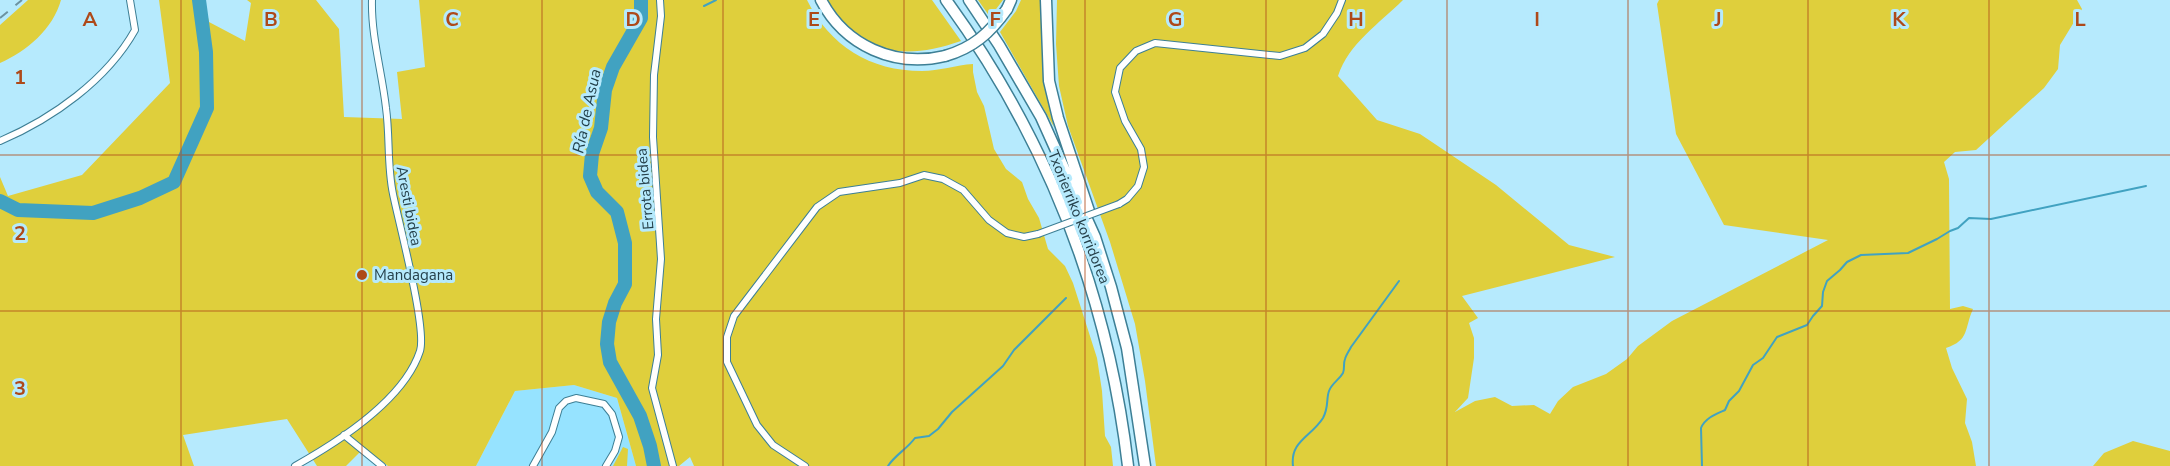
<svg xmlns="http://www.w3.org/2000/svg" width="2170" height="466" font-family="'Nunito Sans',sans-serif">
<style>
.built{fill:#96e3ff}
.green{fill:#dfcf3c}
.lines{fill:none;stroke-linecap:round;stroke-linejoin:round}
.stream{stroke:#41a2c1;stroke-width:2}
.river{stroke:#41a2c1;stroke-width:14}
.street-casing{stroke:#3d7f95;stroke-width:8}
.highway-casing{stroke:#3d7f95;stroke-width:13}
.street{stroke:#fff;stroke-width:6}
.highway{stroke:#fff;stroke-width:10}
.rail{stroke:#6c93a1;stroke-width:2;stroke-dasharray:10 10;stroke-linecap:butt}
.street-bridge-casing{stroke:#3d7f95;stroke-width:8;stroke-linecap:butt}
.highway-bridge-casing{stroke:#3d7f95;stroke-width:13;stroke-linecap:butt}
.street-bridge{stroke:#fff;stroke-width:6}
.highway-bridge{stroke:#fff;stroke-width:10}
.grid{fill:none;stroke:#ae4919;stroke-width:1.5;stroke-opacity:0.55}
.poi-dot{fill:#ae4919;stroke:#b6eafd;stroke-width:2}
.labels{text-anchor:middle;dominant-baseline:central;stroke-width:6;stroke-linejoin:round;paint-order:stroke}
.street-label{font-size:15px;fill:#26414b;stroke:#b6eafd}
.poi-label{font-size:15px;fill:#26414b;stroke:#b6eafd;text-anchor:start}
.water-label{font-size:16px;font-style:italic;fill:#213f49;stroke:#b6eafd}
.grid-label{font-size:20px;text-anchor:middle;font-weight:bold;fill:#ae4919;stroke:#b6eafd;stroke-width:6;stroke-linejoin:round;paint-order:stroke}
</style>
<rect width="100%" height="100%" fill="#b6eafd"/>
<path class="built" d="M574 385 617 398 636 466H476L515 391Z"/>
<path class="green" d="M28 0H61C53 29 27 51 0 63V25Z
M159 0H204L209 22 245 41 251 3 247 0H316L339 29 344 117 402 119 397 72 425 67 419 0H807C830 46 870 71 922 71 939 71 956 65 973 64V72L977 92 984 106 994 149 1006 169 1022 182 1028 199 1039 218 1048 249 1065 266 1073 283 1097 358 1102 391 1105 436 1111 447 1113 466H694L690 457 679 466H636L617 398 574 385 515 391 476 466H388L364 448 346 466H317L287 419 183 435 194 466H0V177L8 196 82 175 170 83Z
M826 0H932L961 41C904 61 859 55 826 0Z
M978 0H1003L990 17Z
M1021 0H1040L1044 85 1054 127 1000 32 1016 11Z
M1057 0H1403C1379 24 1349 43 1338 76L1377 120 1420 134 1496 185 1569 245 1615 257 1462 296 1478 318 1469 323 1474 338V358L1468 398 1455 412 1475 401 1495 397 1512 406 1534 405 1550 414 1558 401 1573 387 1606 374 1627 359 1638 346 1672 321 1828 240 1724 225 1676 134 1657 4 1659 0H2077L2082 9 2060 45 2058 69 2044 88 1976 150 1955 152 1944 162 1949 179 1950 309 1963 306 1973 309C1964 329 1970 340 1946 348L1952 368 1967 399 1965 423 1972 442 1976 466H1156L1145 381 1135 324 1110 242 1068 126 1059 86 1056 44Z
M2133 441 2170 451V466H2093L2104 453Z
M623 447 628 449 627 466H613Z"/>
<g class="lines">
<path class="stream" d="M704 6 716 0
M888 466C895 455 907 449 915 438L929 436 938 429 952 412 1003 366 1014 350 1066 298
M1293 466C1290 441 1311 437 1323 418 1329 407 1326 399 1329 391 1332 383 1339 380 1343 373 1345 368 1343 364 1345 359 1346 355 1349 351 1351 347L1399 281
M1702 466 1701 428C1705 418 1716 414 1725 410L1729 401 1739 391 1753 365 1763 358 1777 337 1807 325 1813 316 1822 306 1823 292 1827 281 1840 270 1847 262 1861 255 1908 253 1937 239 1950 231 1958 228 1969 218 1991 219 2146 186"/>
<path class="river" d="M641 0V18L613 67 605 90 601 128 592 154 590 176 597 192 617 212 625 243V284L615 303 609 322 607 344 610 362 640 416 650 446 654 466
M0 201 18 210 93 213 140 198 174 182 207 108 206 52 199 0"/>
<defs>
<path id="street" d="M660 0 661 16 654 75 653 137 661 259 656 319 658 355 652 388 673 466
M0 141C52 119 107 80 135 30L130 0
M1119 204 1127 199 1138 186 1144 167 1141 149 1125 121 1115 92 1120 68 1136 51 1155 43 1280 56 1305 48 1323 34 1337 13 1342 0
M344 435 382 466
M295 466C338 442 404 400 420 351 427 328 399 224 393 194 387 166 390 137 386 108 382 72 371 36 372 0
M533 466 552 432 559 408 566 401 576 398 604 404 612 414 619 437 615 451 606 466
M805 466 773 445 757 425 727 362V337L734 316 817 207 839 192 900 183 924 175 943 179 963 190 989 220 1007 233 1024 237 1038 234"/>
<path id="highway" d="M821 0C845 46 895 68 945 56
M946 0C1048 140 1108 295 1128 466
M969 0 999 45 1041 117 1095 237 1111 287 1127 348 1145 466
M1046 0 1049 81 1058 118 1089 211
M1007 9 1011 0"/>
</defs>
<use href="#street" class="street-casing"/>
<use href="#highway" class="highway-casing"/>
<use href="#street" class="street"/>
<use href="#highway" class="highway"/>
<path class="rail" d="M0 18 22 0"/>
<defs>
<path id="street-bridge" d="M1038 234 1119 204"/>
<path id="highway-bridge" d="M945 56C973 48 990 33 1007 9"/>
</defs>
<use href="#street-bridge" class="street-bridge-casing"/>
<use href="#highway-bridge" class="highway-bridge-casing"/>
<use href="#street-bridge" class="street-bridge"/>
<use href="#highway-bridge" class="highway-bridge"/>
</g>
<path class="grid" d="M181 0V466M362 0V466M542 0V466M723 0V466M904 0V466M1085 0V466M1266 0V466M1447 0V466M1628 0V466M1808 0V466M1989 0V466M0 155H2170M0 311H2170"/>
<circle class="poi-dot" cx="362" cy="275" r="6"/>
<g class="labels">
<g class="street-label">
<text transform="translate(645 189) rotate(-95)">Errota bidea</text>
<text transform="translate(409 206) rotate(79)">Aresti bidea</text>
<text transform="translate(1079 217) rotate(68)">Txorierriko korridorea</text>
</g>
<g class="poi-label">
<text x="374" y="275">Mandagana</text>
</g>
<g class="water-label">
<text transform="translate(587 111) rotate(-78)">Ría de Asua</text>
</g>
</g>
<g class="grid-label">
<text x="90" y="26">A</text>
<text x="271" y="26">B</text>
<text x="452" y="26">C</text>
<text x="633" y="26">D</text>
<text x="814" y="26">E</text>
<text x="995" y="26">F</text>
<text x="1175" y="26">G</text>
<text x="1356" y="26">H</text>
<text x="1537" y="26">I</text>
<text x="1718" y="26">J</text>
<text x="1899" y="26">K</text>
<text x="2080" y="26">L</text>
<text x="20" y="84">1</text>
<text x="20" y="240">2</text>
<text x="20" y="395">3</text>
</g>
</svg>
